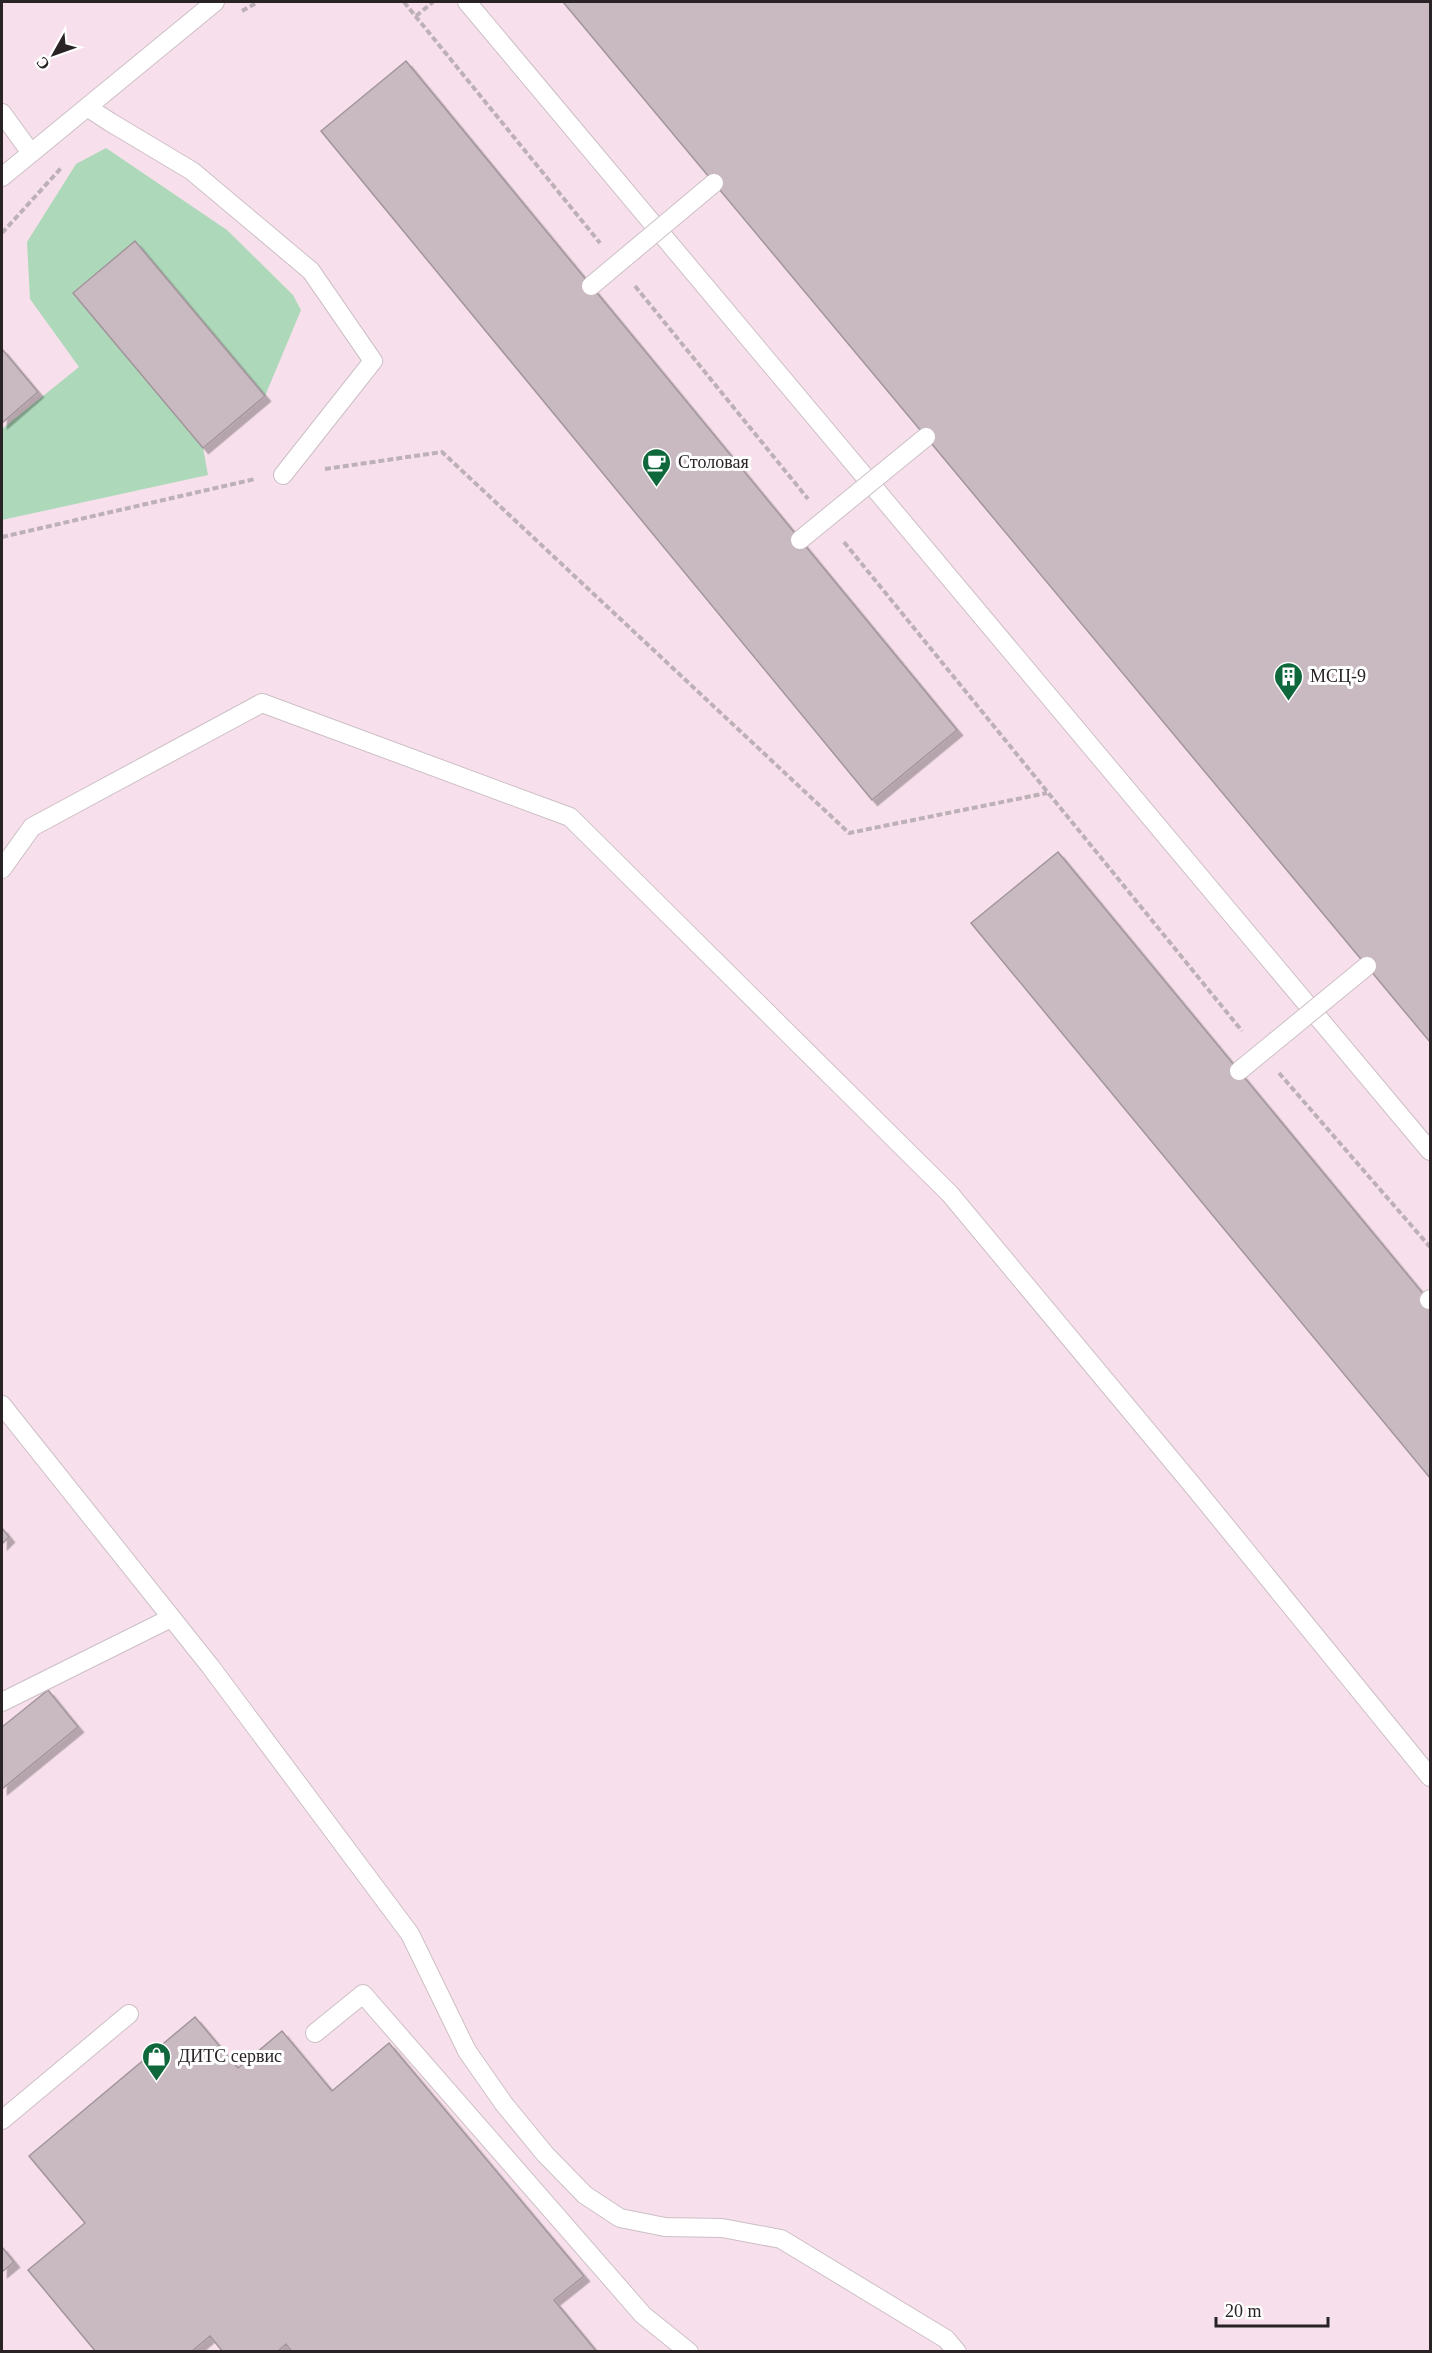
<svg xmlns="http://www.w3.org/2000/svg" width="1432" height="2353" font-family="'Times New Roman',serif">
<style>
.built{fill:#f7e0eb}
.green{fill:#add8ba}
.building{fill:#c9bac1;stroke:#a3959c;stroke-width:1.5;filter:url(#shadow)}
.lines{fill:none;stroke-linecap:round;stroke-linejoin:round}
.service-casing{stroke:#cdbfc6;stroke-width:20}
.path{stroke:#bdb0b6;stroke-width:4;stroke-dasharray:6 3;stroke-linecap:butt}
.service{stroke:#fff;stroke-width:18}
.service-bridge-casing{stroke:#cdbfc6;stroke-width:20;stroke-linecap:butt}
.service-bridge{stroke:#fff;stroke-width:18}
.labels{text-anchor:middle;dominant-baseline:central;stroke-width:6;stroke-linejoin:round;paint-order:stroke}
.poi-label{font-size:18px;fill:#292326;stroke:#fff;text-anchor:start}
</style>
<defs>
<filter id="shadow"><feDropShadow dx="5.5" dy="5.5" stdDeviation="0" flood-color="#0004"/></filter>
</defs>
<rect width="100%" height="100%" fill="#ffeff7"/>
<path class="built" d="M2 2H1430V2351H2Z"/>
<path class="green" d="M106 148 227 230 293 295 301 310 265 396 135 241 73 293 203 448 208 475 2 520V429L79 367 30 299 27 242 76 164Z"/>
<path class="building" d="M563 2H1430V1042L926 437Z
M406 61 957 730 872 800 321 131Z
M135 241 265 396 203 448 73 293Z
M2 349 38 392 2 423Z
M1058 852 1430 1302V1478L971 923Z
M2 1528 9 1537 2 1544Z
M48 1690 78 1727 2 1789V1727Z
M195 2017 238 2068 282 2031 332 2091 389 2043 584 2276 554 2300 597 2352H292L286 2344 277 2352H223L210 2336 191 2352H96L28 2270 85 2223 29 2156Z
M2 2247 14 2262 2 2272Z"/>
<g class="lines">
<defs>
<path id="service" d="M467 2 1430 1151
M87 107 110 122 192 171 311 271 373 361 283 475
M2 113 31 153
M2 177 215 2
M2 869 32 827 262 703 570 817 950 1194 1194 1487 1430 1777
M1429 1300 1430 1299
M2 1405 210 1666 410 1934 467 2051 504 2104 545 2154 585 2195 620 2218 665 2227 722 2228 781 2239 946 2339 957 2352
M2 1702 171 1618
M315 2033 363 1994 643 2315 689 2352
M2 2120 129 2014"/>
</defs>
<use href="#service" class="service-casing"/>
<path class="path" d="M404 2 600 243
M242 11 258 2
M416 16 433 2
M2 233 62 167
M635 286 808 499
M325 469 442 452 849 833 1047 793
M2 537 255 479
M844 542 1242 1031
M1279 1073 1430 1247"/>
<use href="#service" class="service"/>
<defs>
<path id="service-bridge" d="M591 286 714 183
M800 540 926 437
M1239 1071 1367 966"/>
</defs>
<use href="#service-bridge" class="service-bridge-casing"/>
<use href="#service-bridge" class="service-bridge"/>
</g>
<defs>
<symbol id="cafe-pin" viewBox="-11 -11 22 30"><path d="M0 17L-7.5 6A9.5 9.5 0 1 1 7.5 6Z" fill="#0e683b" stroke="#fff"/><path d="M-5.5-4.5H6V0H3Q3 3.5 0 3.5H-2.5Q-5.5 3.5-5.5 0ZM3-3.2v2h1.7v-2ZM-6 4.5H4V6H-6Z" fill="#fff"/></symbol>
<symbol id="building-pin" viewBox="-11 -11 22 30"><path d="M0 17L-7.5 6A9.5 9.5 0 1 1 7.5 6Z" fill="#0e683b" stroke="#fff"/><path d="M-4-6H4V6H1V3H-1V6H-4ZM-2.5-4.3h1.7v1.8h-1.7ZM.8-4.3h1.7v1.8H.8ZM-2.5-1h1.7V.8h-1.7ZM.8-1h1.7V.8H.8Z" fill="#fff"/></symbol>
<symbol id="shop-pin" viewBox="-11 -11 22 30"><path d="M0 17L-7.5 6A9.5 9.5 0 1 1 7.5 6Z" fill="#0e683b" stroke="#fff"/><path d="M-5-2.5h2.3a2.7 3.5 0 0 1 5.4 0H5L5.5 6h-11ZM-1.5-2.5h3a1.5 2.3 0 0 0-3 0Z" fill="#fff"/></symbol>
</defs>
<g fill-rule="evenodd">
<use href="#cafe-pin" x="640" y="446" width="33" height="45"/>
<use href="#building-pin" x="1272" y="660" width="33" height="45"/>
<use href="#shop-pin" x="140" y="2040" width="33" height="45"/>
</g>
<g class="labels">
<g class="poi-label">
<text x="678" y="462">Столовая</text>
<text x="1310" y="676">МСЦ-9</text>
<text x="178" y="2056">ДИТС сервис</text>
</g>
</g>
<rect width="1432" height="2353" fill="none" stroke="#292326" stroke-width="6"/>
<g transform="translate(54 54) rotate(230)" stroke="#ffffff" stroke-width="4.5" paint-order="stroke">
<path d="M0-4.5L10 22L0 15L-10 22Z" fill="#292326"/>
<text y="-9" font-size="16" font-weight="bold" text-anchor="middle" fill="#292326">С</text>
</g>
<path d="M1216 2317v9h112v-9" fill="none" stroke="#292326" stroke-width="3"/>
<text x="1225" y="2317" font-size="18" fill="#292326" stroke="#ffffff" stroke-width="4.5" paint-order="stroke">20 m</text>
</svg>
